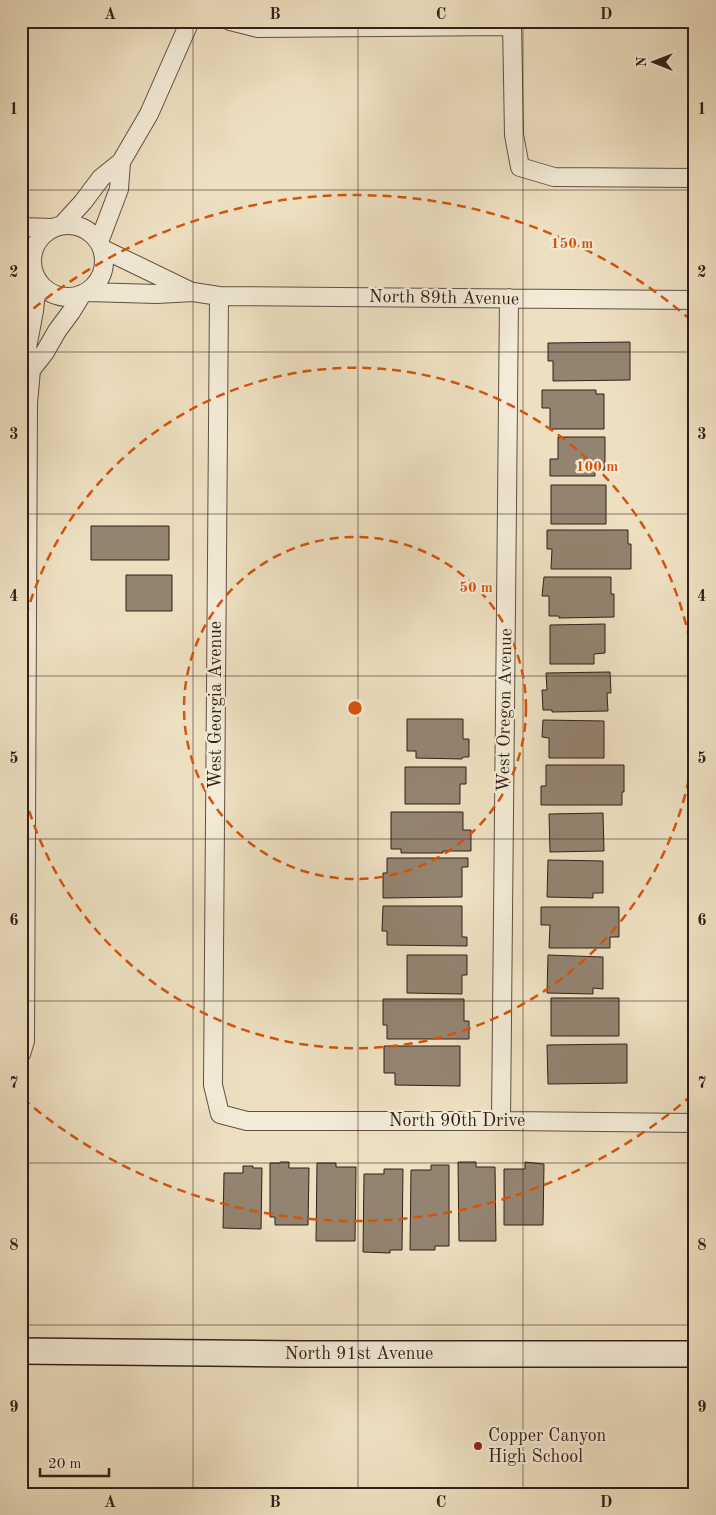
<svg xmlns="http://www.w3.org/2000/svg" width="716" height="1515" font-family="'Old Standard TT',serif">
<style>
.building{fill:#938471;stroke:#31201a}
.lines{fill:none;stroke-linecap:round;stroke-linejoin:round}
.street-casing{stroke:#605044;stroke-width:20}
.secondary-casing{stroke:#31201a;stroke-width:28}
.street{stroke:#f3ebd7;stroke-width:18}
.secondary{stroke:#f3ebd7;stroke-width:25}
.grid{fill:none;stroke:#31201a;stroke-width:1;stroke-opacity:0.55}
.ring{fill:none;stroke:#d6530d;stroke-width:2.5;stroke-dasharray:9 6}
.poi-dot{fill:#8f2418;stroke:#f3ebd7;stroke-width:2}
.labels{text-anchor:middle;dominant-baseline:central;stroke-width:4.5;stroke-linejoin:round;paint-order:stroke}
.street-label{font-size:18px;fill:#31201a;stroke:#f3ebd7}
.poi-label{font-size:18px;fill:#31201a;stroke:#f3ebd7;text-anchor:start}
.centre{fill:#d6530d;stroke:#f3ebd7;stroke-width:2.5}
.ring-label{font-size:15px;text-anchor:middle;font-weight:bold;fill:#d6530d;stroke:#f3ebd7;stroke-width:4.5;stroke-linejoin:round;paint-order:stroke}
.neatline{fill:none;stroke:#31201a;stroke-width:2}
.grid-label{font-size:16px;text-anchor:middle;font-weight:bold;fill:#31201a}
</style>
<rect width="100%" height="100%" fill="#ede0c1"/>
<filter id="stains"><feTurbulence type="fractalNoise" baseFrequency=".004" numOctaves="4"/><feColorMatrix values="0 0 0 0 .2 0 0 0 0 .09 0 0 0 0 .02 0 0 0 .5 -.17"/></filter>
<radialGradient id="worn" r=".72"><stop offset=".6" stop-color="#630" stop-opacity="0"/><stop offset="1" stop-color="#630" stop-opacity=".3"/></radialGradient>
<path class="building" d="M630 342V380L553 381V361H548V343Z
M542 390H596V394H604V429H550V408H542Z
M558 437H605V470H595V476H550V459H558Z
M551 485H606V524H551Z
M91 526H169V560H91Z
M547 530H628V544H631V569H551L552 549H547Z
M126 575H172V611H126Z
M544 577H611V594H614V617L559 618V616H549V596H542Z
M605 624V653L594 654V664H550V625Z
M610 672 611 693H607L608 711 552 712V710H543L542 690H547L546 673Z
M407 719H463V739H469V757H463L462 759 416 758V751H407Z
M543 720 604 721V758H549V738L542 737Z
M546 765H624V792H622V805H541V786H546Z
M405 767H466V784H460V804H405Z
M391 812H463V830H471V851H443V853H401V849H391Z
M603 813 604 851 550 852 549 814Z
M387 858H468V867H462V897L383 898V873H387Z
M548 860 603 861V893H593V898L547 897Z
M383 906H462V937H467V946L387 945V931H382Z
M541 907H619V937H610V948H549L550 925H541Z
M407 955H467V975H462V994L407 993Z
M548 955 603 957V989L593 988V994L547 993Z
M551 998H619V1036H551Z
M383 999H464V1021H469V1039H387V1025H383Z
M627 1044V1083L548 1084 547 1045Z
M384 1046H460V1086L395 1085V1073H384Z
M280 1162H289V1168H309L308 1225H275V1217H270V1163H280Z
M458 1162H476V1167H495L496 1241H459Z
M525 1162 544 1164 543 1225H504V1169H525Z
M317 1163H336V1167H356L355 1241H316Z
M431 1165H449V1246H435V1250H410L411 1170H431Z
M243 1166H253V1168H262L261 1229 223 1228 224 1173H243Z
M384 1169H403L402 1250H390V1253L363 1252 364 1174H384Z
M693 1174H695V1252H694Z
M94 1488H153V1494H94Z"/>
<g class="lines">
<defs>
<path id="street" d="M230 21 258 28 512 26
M512 21 514 135 520 167 554 177 695 178
M32 261a36 36 0 1 1 72 0a36 36 0 1 1-72 0Z
M62 225 83 202 101 178 121 162 149 114 190 21
M21 227 52 228
M99 242 119 189 121 162
M103 249 192 292
M88 292 157 294 193 292 219 296 695 300
M219 296 213 1085 220 1114 247 1121H501L695 1123
M31 370 45 352 57 331 71 312 82 294
M21 1054 25 1041 28 403 31 370 27 348 34 311 37 279
M501 1121 509 298"/>
<g id="secondary">
<path id="s1" d="M21 1351 298 1354H695"/>
</g>
</defs>
<use href="#street" class="street-casing"/>
<use href="#secondary" class="secondary-casing"/>
<use href="#street" class="street"/>
<use href="#secondary" class="secondary"/>
</g>
<path class="grid" d="M193 21V1494M358 21V1494M523 21V1494M21 190H695M21 352H695M21 514H695M21 676H695M21 839H695M21 1001H695M21 1163H695M21 1325H695"/>
<g class="ring">
<circle cx="355" cy="708" r="171"/>
<path d="M694 750A342 342 0 0 1 22 785M22 631A342 342 0 0 1 694 666"/>
<path d="M692 1095A513 513 0 0 1 22 1098M22 318A513 513 0 0 1 692 321"/>
</g>
<circle class="poi-dot" cx="478" cy="1446" r="5"/>
<g class="labels">
<g class="street-label">
<text transform="translate(444 298) rotate(1)">North 89th Avenue</text>
<text transform="translate(216 705) rotate(-90)">West Georgia Avenue</text>
<text transform="translate(505 710) rotate(-89)">West Oregon Avenue</text>
<text x="457" y="1121">North 90th Drive</text>
<text stroke="none"><textPath href="#s1" startOffset="338">North 91st Avenue</textPath></text>
</g>
<g class="poi-label">
<text x="488" y="1436">Copper Canyon<tspan x="488" dy="21">High School</tspan></text>
</g>
</g>
<circle cx="355" cy="708" r="8" class="centre"/>
<g class="ring-label">
<text x="572" y="248">150 m</text>
<text x="597" y="471">100 m</text>
<text x="476" y="592">50 m</text>
</g>
<rect width="716" height="1515" fill="none" stroke="#ede0c1" stroke-width="55"/>
<g transform="translate(654 62) rotate(270)" stroke="#f3ebd7" stroke-width="4" paint-order="stroke">
<path d="M0-4L9 19L0 12L-9 19Z" fill="#31201a"/>
<text y="-8" font-size="14" font-weight="bold" text-anchor="middle" fill="#31201a">N</text>
</g>
<path d="M40 1468v8h69v-8" fill="none" stroke="#31201a" stroke-width="2.5"/>
<text x="48" y="1468" font-size="15" fill="#31201a" stroke="#f3ebd7" stroke-width="4" paint-order="stroke">20 m</text>
<rect x="28" y="28" width="660" height="1460" class="neatline"/>
<g class="grid-label">
<text x="110" y="19">A</text>
<text x="275" y="19">B</text>
<text x="441" y="19">C</text>
<text x="606" y="19">D</text>
<text x="14" y="114">1</text>
<text x="702" y="114">1</text>
<text x="14" y="277">2</text>
<text x="702" y="277">2</text>
<text x="14" y="439">3</text>
<text x="702" y="439">3</text>
<text x="14" y="601">4</text>
<text x="702" y="601">4</text>
<text x="14" y="763">5</text>
<text x="702" y="763">5</text>
<text x="14" y="925">6</text>
<text x="702" y="925">6</text>
<text x="14" y="1088">7</text>
<text x="702" y="1088">7</text>
<text x="14" y="1250">8</text>
<text x="702" y="1250">8</text>
<text x="14" y="1412">9</text>
<text x="702" y="1412">9</text>
<text x="110" y="1507">A</text>
<text x="275" y="1507">B</text>
<text x="441" y="1507">C</text>
<text x="606" y="1507">D</text>
</g>
<rect width="100%" height="100%" filter="url(#stains)"/>
<rect width="100%" height="100%" fill="url(#worn)"/>
</svg>
